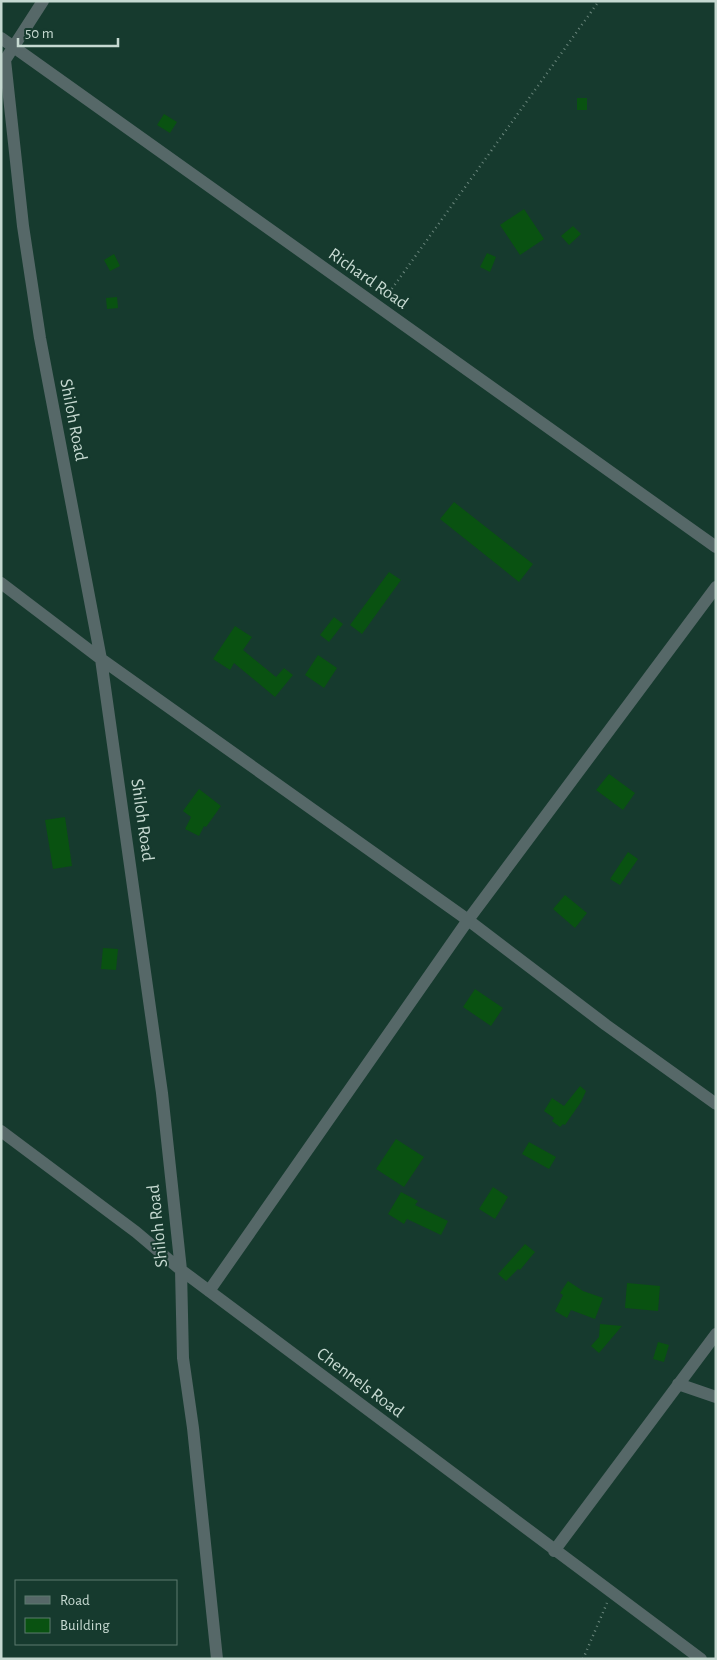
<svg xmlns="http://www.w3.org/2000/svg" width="717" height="1660" font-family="'Alegreya Sans',sans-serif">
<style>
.building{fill:#095211}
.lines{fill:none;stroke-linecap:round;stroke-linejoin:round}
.path{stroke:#6a867c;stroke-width:2.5;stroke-dasharray:1 4;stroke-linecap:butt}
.street{stroke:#566868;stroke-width:12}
.labels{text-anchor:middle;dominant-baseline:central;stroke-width:4;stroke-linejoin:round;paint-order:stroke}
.street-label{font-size:18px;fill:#c6d9d1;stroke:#163a2e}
</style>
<rect width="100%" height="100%" fill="#163a2e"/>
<path class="building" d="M577 98H587V110H577Z
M164 114 177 122 170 133 157 125Z
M524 209 544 239 520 255 500 225Z
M573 226 581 234 569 245 561 236Z
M487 253 496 257 490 272 480 267Z
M114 254 120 266 110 271 104 260Z
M117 297 118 308 107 309 106 298Z
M454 502 533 564 519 582 440 519Z
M389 572 401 580 362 634 350 625Z
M334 617 343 624 329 642 320 635Z
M235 626 252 637 243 650 276 677 284 668 293 675 275 697 234 663 230 670 213 659Z
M318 655 337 668 324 688 305 675Z
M609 774 635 793 623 810 596 790Z
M199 789 221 806 206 827 204 826 199 836 185 829 191 817 183 811Z
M65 817 72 866 53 869 45 820Z
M628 852 638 859 620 885 610 879Z
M565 895 587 913 575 928 553 909Z
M103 948 118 949 116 970 101 969Z
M475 989 503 1008 491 1026 463 1007Z
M580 1086 586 1091 581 1102 565 1125 563 1124 560 1127 552 1121 554 1118 544 1111 552 1098 564 1106Z
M396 1139 424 1157 404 1187 376 1169Z
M529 1142 556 1157 549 1169 522 1154Z
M493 1187 508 1197 495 1219 479 1209Z
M401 1192 418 1201 415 1205 448 1221 441 1235 407 1219 404 1224 388 1214Z
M525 1244 535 1252 520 1270 518 1269 506 1281 498 1274Z
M568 1281 583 1291 603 1298 595 1319 571 1310 567 1318 555 1311 563 1295 560 1293Z
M627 1283 660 1286 658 1311 625 1308Z
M600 1324 622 1326 599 1353 591 1346 599 1337Z
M658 1342 669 1345 664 1362 653 1359Z"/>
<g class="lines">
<path class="path" d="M386 297 599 1
M583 1659 607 1603"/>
<path class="street" d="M43 1 5 60 23 226 40 338 101 659 162 1093 181 1270 183 1358 193 1428 217 1659
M1 38 716 547
M1 583 101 659 468 920 606 1025 716 1104
M1 1131 136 1232 181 1270 701 1659
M209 1291 468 920 716 587
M678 1384 716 1397
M554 1551 716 1334"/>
</g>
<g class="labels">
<g class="street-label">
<text transform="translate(368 279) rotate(35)">Richard Road</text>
<text transform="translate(73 420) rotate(79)">Shiloh Road</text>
<text transform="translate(142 820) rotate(82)">Shiloh Road</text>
<text transform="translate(158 1226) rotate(-96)">Shiloh Road</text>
<text transform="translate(360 1383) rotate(37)">Chennels Road</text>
</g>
</g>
<rect width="717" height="1660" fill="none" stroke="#c6d9d1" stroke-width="5"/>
<rect x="15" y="1580" width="162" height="65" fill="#163a2e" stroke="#5c7a6f"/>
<rect x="25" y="1596" width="25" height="8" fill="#566868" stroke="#5c7a6f"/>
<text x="60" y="1605" font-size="15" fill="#c6d9d1">Road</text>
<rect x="25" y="1618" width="25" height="15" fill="#095211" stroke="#5c7a6f"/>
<text x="60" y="1630" font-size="15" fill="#c6d9d1">Building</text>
<path d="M18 38v8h100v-8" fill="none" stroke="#c6d9d1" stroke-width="2.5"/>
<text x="25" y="38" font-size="15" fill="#c6d9d1" stroke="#163a2e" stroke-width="4" paint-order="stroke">50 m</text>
</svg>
